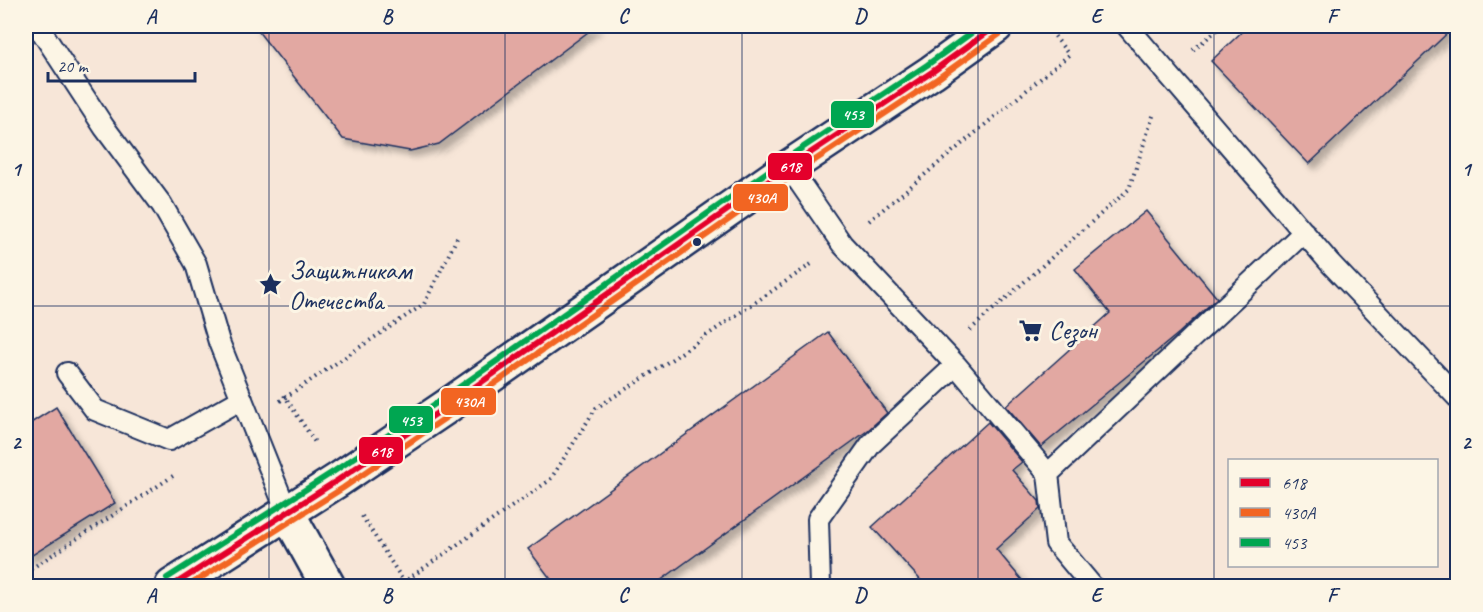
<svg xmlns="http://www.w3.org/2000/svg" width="1483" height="612" font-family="Caveat,sans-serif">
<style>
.building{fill:#e2a8a2;stroke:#1b2f5e;stroke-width:1.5;filter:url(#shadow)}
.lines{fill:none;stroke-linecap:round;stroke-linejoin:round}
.lane-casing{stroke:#1b2f5e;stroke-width:24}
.street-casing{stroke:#1b2f5e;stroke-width:38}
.secondary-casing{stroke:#1b2f5e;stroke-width:38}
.path{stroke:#1b2f5e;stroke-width:4;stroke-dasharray:1.5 4.5;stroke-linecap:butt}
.lane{stroke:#fcf5e5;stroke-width:20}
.street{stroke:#fcf5e5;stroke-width:33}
.secondary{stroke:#fcf5e5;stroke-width:33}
.bus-1-casing{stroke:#fcf5e5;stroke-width:10}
.bus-2-casing{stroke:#fcf5e5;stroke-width:10}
.bus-3-casing{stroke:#fcf5e5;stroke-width:10}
.bus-1{stroke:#e4002b;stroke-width:6}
.bus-2{stroke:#f26522;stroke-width:6}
.bus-3{stroke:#00a651;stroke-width:6}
.grid{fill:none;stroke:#1b2f5e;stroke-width:1.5;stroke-opacity:0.55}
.bus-dot{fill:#1b2f5e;stroke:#fcf5e5;stroke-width:2}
.labels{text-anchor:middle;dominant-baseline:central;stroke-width:6;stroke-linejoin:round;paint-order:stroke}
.poi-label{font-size:26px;fill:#1b2f5e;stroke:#fcf5e5;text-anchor:start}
.line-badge{stroke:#fcf5e5;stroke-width:2}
.badge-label{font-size:16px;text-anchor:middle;font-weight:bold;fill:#fff}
.neatline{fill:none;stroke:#1b2f5e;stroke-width:2}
.grid-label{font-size:20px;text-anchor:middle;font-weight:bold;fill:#1b2f5e}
</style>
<defs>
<filter id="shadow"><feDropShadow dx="5.5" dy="5.5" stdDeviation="3" flood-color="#0004"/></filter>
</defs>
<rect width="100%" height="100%" fill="#f7e6d8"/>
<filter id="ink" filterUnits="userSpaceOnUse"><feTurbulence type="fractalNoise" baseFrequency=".0167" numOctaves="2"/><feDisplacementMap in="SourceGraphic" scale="12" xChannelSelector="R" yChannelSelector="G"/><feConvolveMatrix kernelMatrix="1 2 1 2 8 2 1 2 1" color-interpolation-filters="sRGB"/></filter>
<g filter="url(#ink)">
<path class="building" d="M254 26H596L439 144 410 151 343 139Z
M1248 26H1455L1309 164 1211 61Z
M1146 211 1217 298 1179 333 1041 447 1006 406 1110 313 1075 269Z
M828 332 887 413 867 431 653 586H556L528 549Z
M56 407 115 503 26 559V426Z
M988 422 1022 462 1012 470 1039 501 1040 509 996 549 1027 586H926L872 527Z"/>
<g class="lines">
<defs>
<path id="lane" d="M33 26 42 32 104 127 162 205 196 264 219 342 287 512
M1127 26 1330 263 1458 398
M789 167 842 244 956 365 871 444 818 519 820 586
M956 365 1048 474 1056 543 1092 586
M67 373 95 410 169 440 242 399
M1048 474 1304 232"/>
<path id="street" d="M287 512 328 586"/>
<path id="secondary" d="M172 586 338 480 446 407 789 167 932 72 996 26"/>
</defs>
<use href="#lane" class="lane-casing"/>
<use href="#street" class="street-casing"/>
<use href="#secondary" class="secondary-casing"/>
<path class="path" d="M1193 50 1222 26
M869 221 1069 55 1047 26
M970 330 1129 189 1154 113
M284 395 316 444
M280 401 424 304 457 238
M362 516 404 582
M26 572 173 476
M398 586 550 480 596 408 656 370 813 263"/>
<use href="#lane" class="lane"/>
<use href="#street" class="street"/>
<use href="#secondary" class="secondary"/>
<defs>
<path id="bus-1" d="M172 586 338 480 446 407 789 167 932 72 996 26"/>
<path id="bus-2" d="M188 586 343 488 451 414 794 174 937 79 1001 33"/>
<path id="bus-3" d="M167 578 333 472 441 400 784 160 927 65 981 26"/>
</defs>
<use href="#bus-1" class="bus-1-casing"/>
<use href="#bus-2" class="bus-2-casing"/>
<use href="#bus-3" class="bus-3-casing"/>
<use href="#bus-1" class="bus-1"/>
<use href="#bus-2" class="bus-2"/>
<use href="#bus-3" class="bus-3"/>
</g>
</g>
<path class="grid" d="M269 26V586M505 26V586M742 26V586M978 26V586M1214 26V586M26 306H1458"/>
<defs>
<symbol id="sight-bare" viewBox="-9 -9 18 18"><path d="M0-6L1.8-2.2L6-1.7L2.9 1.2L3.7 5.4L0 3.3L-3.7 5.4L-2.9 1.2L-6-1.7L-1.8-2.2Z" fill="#1b2f5e" stroke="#fcf5e5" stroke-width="2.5" paint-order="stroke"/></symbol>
<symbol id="supermarket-bare" viewBox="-9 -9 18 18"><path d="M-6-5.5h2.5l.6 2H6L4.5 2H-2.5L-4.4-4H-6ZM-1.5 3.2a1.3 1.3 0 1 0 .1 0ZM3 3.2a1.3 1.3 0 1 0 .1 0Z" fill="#1b2f5e" stroke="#fcf5e5" stroke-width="2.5" paint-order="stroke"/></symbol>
</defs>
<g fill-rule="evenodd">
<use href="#sight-bare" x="254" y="268" width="33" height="33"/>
<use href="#supermarket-bare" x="1014" y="314" width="33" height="33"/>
</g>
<circle class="bus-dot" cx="697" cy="242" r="5"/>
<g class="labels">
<g class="poi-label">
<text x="289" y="270">Защитникам<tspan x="289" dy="30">Отечества</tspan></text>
<text x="1049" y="330">Сезон</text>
</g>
</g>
<g class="line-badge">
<rect x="830" y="100" width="45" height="29" rx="6" fill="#00a651"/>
<rect x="767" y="152" width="46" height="29" rx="6" fill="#e4002b"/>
<rect x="732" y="183" width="57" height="29" rx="6" fill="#f26522"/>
<rect x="440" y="387" width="57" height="29" rx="6" fill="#f26522"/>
<rect x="388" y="405" width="46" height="29" rx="6" fill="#00a651"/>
<rect x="358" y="436" width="46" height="29" rx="6" fill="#e4002b"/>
</g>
<g class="badge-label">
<text x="853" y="120">453</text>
<text x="790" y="172">618</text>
<text x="761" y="203">430А</text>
<text x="469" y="407">430А</text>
<text x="411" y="426">453</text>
<text x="381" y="457">618</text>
</g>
<rect width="1483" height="612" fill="none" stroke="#fcf5e5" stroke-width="66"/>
<rect x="1228" y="459" width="210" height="108" fill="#fcf5e5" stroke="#a2a6af" stroke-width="1.5"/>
<rect x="1240" y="478" width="30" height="9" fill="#e4002b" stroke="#a2a6af" stroke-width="1.5"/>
<text x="1282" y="489" font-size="18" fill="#1b2f5e">618</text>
<rect x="1240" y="508" width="30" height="9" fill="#f26522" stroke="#a2a6af" stroke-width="1.5"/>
<text x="1282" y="519" font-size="18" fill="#1b2f5e">430А</text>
<rect x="1240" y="538" width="30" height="9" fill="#00a651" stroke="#a2a6af" stroke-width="1.5"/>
<text x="1282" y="549" font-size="18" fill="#1b2f5e">453</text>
<path d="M48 72v9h147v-9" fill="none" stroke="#1b2f5e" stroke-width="3"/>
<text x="57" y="72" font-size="18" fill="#1b2f5e" stroke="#fcf5e5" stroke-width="4.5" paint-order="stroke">20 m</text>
<rect x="33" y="33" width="1417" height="546" class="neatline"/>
<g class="grid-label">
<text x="151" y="23">A</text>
<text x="387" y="23">B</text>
<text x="623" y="23">C</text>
<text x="860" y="23">D</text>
<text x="1096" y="23">E</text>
<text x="1332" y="23">F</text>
<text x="16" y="176">1</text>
<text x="1466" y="176">1</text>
<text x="16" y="449">2</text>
<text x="1466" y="449">2</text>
<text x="151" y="602">A</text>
<text x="387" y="602">B</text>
<text x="623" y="602">C</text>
<text x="860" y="602">D</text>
<text x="1096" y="602">E</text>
<text x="1332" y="602">F</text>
</g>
</svg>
